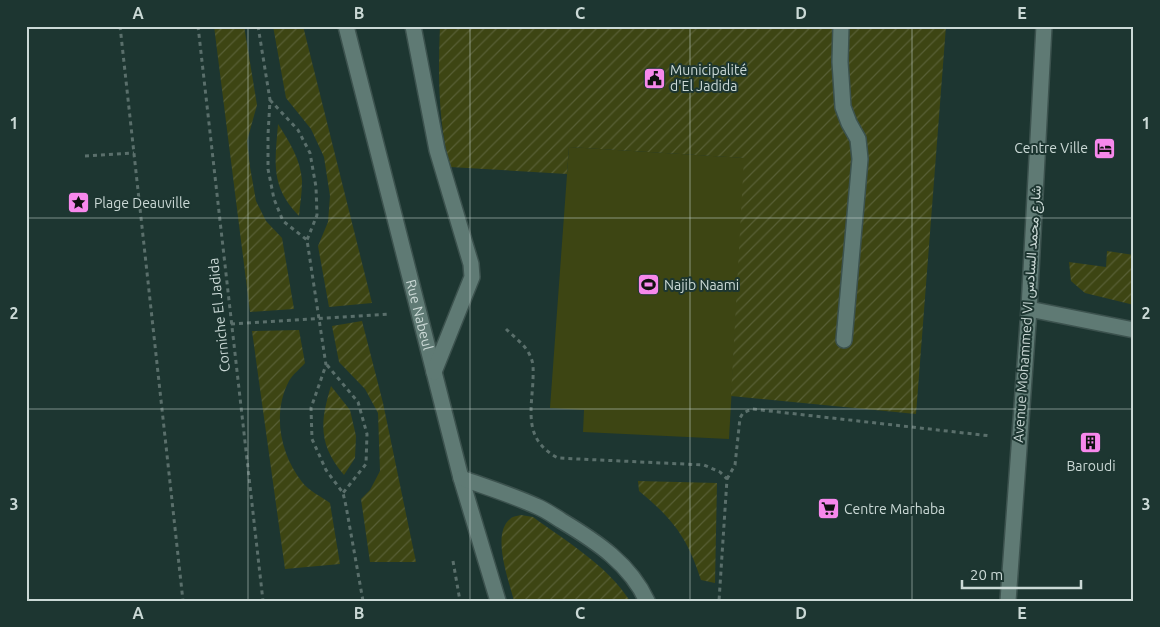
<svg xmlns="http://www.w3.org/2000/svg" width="1160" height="627" font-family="Ubuntu,Vazirmatn,sans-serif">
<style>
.park{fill:#3d4513}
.garden{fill:url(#garden-furrows)}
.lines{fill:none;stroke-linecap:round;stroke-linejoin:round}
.minor-casing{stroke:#3c524e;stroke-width:18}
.path{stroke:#5a6f6b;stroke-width:3;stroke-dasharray:4 4;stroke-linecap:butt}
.minor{stroke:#5f7a74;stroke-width:15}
.grid{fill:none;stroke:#cbd9d6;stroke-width:1;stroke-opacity:0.55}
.labels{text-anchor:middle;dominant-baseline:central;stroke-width:4;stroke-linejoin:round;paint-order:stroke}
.poi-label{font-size:14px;fill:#cbd9d6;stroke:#1d3631;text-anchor:start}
.street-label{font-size:14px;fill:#cbd9d6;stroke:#1d3631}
.neatline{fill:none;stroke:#cbd9d6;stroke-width:2}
.grid-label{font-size:16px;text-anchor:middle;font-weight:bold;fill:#cbd9d6}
</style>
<defs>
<pattern id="garden-furrows" width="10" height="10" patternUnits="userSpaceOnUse" patternTransform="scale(1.25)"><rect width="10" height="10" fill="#3d4513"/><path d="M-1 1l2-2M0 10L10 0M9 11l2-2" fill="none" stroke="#585f35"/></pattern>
</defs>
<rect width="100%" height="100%" fill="#1d3631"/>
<path class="park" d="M569 147 745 158 729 439 583 432 584 410 550 408Z"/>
<path class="garden" d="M214 26H244L257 105 247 141 250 167 256 201 266 221 282 238 294 309 250 312Z
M273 26H303L372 303 329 307 318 246 328 222 330 196 324 157 311 129 286 98Z
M440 26H946L916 414 731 396 744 158 569 147 567 174 450 167C438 122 438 73 440 26Z
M278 124C289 141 301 160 302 181 302 193 300 205 299 216 270 186 275 163 278 124Z
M1107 251 1134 255V305L1085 293 1071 281 1069 262 1106 267Z
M362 321 383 403 416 562H370L361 499 370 490 380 471 378 413 365 389 339 362 332 326Z
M299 330 305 363C300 369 293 374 289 381 272 413 280 454 302 482 309 491 322 497 330 503L340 564 285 569 252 331Z
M331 386 350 410 356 436 355 458 344 475C318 444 320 422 331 386Z
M638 481 717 483 715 583 701 580C687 537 673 519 639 491Z
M521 515 533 517C567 542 607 565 630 601H514C509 581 491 534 510 519 513 516 517 516 521 515Z"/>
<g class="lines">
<defs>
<g id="minor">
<path id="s1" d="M346 26 461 478 498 601"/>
<path d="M413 26 437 150 471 264 472 277 434 372"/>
<path d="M841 26 840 62 843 107 849 123 858 139 860 159 844 340"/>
<path d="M1029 309 1134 330"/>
<path d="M461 478C486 487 512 495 536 506 546 510 554 516 562 521 597 542 630 564 647 601"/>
<path d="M1008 601 1029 309 1044 26"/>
</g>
</defs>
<use href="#minor" class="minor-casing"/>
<path class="path" d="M120 26 183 601
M198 26 263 601
M258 26 270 100 268 135V169L274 199 283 221 307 240 326 365 311 408 312 439 326 470 343 493 346 506 363 601
M270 100 298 130 310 153 316 187 317 215 307 240
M85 156 134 153
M231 324 389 314
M506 329C514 337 527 346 531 358 534 364 533 373 533 381 531 413 524 440 558 458L704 465 720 472 727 479 719 601
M327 365 358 402 367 434 366 464 343 493
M727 479 735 465 740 418 743 413 752 409 991 436
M453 561 460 601"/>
<use href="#minor" class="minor"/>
</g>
<path class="grid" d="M248 26V601M470 26V601M690 26V601M912 26V601M26 218H1134M26 409H1134"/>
<defs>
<symbol id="civic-square" viewBox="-11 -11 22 22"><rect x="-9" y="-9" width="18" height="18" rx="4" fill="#f788ec" stroke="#1d3631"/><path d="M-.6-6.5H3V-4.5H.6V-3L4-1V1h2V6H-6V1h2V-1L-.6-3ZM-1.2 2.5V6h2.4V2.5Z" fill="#111"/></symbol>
<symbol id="hotel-square" viewBox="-11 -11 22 22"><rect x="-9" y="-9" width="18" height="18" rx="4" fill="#f788ec" stroke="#1d3631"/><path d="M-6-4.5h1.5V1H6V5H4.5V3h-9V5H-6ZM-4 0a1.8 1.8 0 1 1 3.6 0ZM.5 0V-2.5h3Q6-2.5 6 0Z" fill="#111"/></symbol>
<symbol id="sight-square" viewBox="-11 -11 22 22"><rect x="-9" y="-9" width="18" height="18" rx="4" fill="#f788ec" stroke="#1d3631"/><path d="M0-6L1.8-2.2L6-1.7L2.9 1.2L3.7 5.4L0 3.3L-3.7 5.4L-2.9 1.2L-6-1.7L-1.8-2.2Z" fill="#111"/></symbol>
<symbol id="stadium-square" viewBox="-11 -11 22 22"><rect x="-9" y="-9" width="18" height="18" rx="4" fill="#f788ec" stroke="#1d3631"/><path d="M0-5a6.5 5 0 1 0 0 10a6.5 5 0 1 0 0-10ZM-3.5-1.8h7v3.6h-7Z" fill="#111"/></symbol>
<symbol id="building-square" viewBox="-11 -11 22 22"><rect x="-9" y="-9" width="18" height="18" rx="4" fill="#f788ec" stroke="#1d3631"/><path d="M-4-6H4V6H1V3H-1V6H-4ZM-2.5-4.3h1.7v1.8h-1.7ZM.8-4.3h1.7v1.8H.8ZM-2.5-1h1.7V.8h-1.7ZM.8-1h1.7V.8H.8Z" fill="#111"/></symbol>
<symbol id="supermarket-square" viewBox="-11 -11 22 22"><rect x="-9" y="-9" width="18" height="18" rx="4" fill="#f788ec" stroke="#1d3631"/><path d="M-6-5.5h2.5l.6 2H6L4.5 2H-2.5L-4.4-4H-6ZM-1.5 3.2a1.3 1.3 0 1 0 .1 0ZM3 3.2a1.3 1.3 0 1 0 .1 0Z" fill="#111"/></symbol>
</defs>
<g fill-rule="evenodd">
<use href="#civic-square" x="642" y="66" width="25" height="25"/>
<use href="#hotel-square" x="1092" y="136" width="25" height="25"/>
<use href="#sight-square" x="66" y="190" width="25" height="25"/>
<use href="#stadium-square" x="636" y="272" width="25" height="25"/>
<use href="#building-square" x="1078" y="430" width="25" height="25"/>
<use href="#supermarket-square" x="816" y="496" width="25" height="25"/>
</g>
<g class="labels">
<g class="poi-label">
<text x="670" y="70">Municipalité<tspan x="670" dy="16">d'El Jadida</tspan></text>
<text x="1088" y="148" text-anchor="end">Centre Ville</text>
<text x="94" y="203">Plage Deauville</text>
<text x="664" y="285">Najib Naami</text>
<text x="1091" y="466" text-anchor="middle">Baroudi</text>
<text x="844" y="509">Centre Marhaba</text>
</g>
<g class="street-label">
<text stroke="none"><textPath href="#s1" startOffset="298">Rue Nabeul</textPath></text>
<text transform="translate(1027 314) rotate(-86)">Avenue Mohammed VI شارع محمد السادس</text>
<text transform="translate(219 315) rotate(-96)">Corniche El Jadida</text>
</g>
</g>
<rect width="1160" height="627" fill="none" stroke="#1d3631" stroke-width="55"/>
<path d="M962 580v8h119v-8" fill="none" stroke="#cbd9d6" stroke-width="2.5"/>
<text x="970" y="580" font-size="15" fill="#cbd9d6" stroke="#1d3631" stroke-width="4" paint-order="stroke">20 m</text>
<rect x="28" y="28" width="1104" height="572" class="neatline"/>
<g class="grid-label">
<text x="138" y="19">A</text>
<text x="359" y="19">B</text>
<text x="580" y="19">C</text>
<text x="801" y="19">D</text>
<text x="1022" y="19">E</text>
<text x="14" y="129">1</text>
<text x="1146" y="129">1</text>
<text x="14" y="319">2</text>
<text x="1146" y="319">2</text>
<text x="14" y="510">3</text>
<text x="1146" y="510">3</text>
<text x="138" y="619">A</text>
<text x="359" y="619">B</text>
<text x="580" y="619">C</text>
<text x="801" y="619">D</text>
<text x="1022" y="619">E</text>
</g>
</svg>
